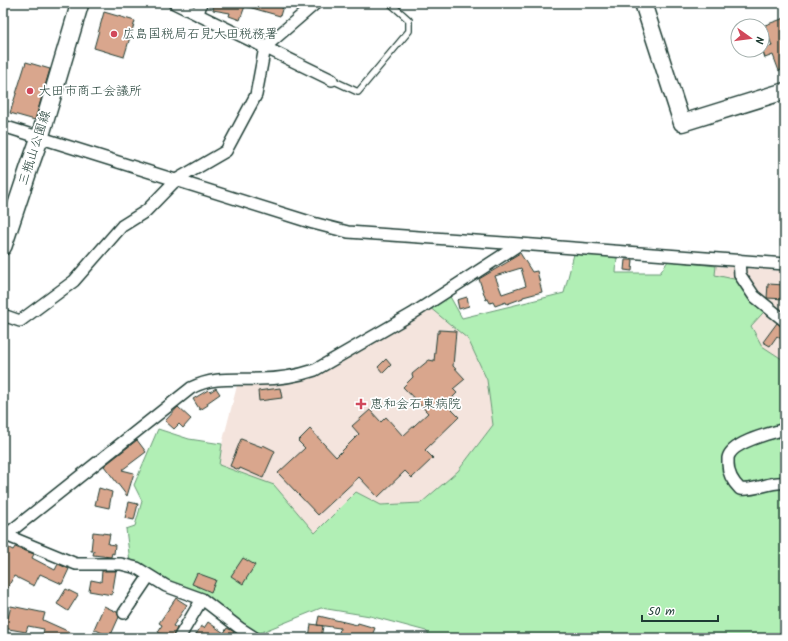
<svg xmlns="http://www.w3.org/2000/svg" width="788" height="641" font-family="Kalam,'Klee One',sans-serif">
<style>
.built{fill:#f4e4dd}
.green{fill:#b1efb5;stroke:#689674}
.building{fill:#d9a68d;stroke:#1f3d34;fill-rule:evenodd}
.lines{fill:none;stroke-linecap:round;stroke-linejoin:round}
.lane-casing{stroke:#1f3d34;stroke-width:8}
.street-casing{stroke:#1f3d34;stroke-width:14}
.secondary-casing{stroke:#1f3d34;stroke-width:19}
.primary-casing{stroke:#1f3d34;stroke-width:20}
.lane{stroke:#fff;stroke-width:5.5}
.street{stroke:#fff;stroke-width:11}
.secondary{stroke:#fff;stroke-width:16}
.primary{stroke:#fff;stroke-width:17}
.poi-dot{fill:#d1495b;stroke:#fff;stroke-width:1.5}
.labels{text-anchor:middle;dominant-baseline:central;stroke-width:3.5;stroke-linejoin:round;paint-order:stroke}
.poi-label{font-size:13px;fill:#1f3d34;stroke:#fff;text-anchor:start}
.street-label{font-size:13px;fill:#1f3d34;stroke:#fff}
</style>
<rect width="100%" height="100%" fill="#fff"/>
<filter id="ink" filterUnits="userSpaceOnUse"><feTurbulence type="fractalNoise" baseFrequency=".025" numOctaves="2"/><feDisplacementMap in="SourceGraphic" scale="8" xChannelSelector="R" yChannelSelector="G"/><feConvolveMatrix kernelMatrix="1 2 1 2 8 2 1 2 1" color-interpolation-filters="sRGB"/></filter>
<g filter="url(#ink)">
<path class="built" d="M716 266 785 271V361L762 346 751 325 771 304 715 275Z
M429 307 468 339 487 380 493 425 458 471 421 503 381 505 356 492 315 533 274 485 219 465 222 444 238 382 263 383 305 379Z"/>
<path class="green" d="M574 254 617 257 616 273H660L668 261 716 266 715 275 743 281 772 303 751 326 762 346 785 361V638H432L426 631 370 616 321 608 257 634 170 582 130 562 126 529 135 526 142 501 134 485 158 429 189 439 222 444 219 465 274 485 315 533 356 492 381 505 421 503 458 471 493 425 487 380 468 339 429 307 448 293 462 318 564 293Z"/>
<path class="building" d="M214 3H271L283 6 280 16 245 6 240 20 229 16 230 13 213 10Z
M104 12 135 21 124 57 94 48Z
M785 18V68L779 71 773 55 765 58 762 49 772 46 765 25Z
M26 62 50 69 35 120 10 113Z
M520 253 532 272 537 271 542 292 523 297V298L507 304 506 302 495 306 493 302 490 303 488 299 486 300 479 279 511 260 510 259ZM521 268 526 286 502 294 495 276Z
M625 260H633L632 271 624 270Z
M768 284 785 285V299L767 298Z
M467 297 469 306 459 309 457 300Z
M777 323 785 329V342L777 336 770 346 763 342Z
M439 330 456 331 453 366 465 379 453 389 457 393 453 397 455 407 452 410 459 417 425 450 433 458 412 478 405 471 378 497 359 477 318 515 278 473 305 448 298 441 310 429 336 457 359 434 352 426 370 410 381 422 386 417 403 436 428 413 403 387 413 377 412 374 429 360 434 361 437 333H439Z
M386 359 391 365 383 373 378 367Z
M216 388 220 394 207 403 208 405 200 410 193 399 208 390 210 392Z
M280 388 282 398 259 401 258 391Z
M178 407 191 419 183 428 179 424 174 429 165 421Z
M241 439 262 447 263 445 275 451 263 478 240 468 239 470 230 466Z
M137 440 146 452 122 470 134 473 127 496 104 466Z
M99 488 112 492 109 508 95 505Z
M129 502 138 504 134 520 125 518Z
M93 532 110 534 108 544 115 545 114 554 112 553 111 557 93 555 94 551H91Z
M3 545 13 550 15 547 34 554 32 558 55 570 58 564 69 569 62 584 40 574 34 586 14 576 3 596Z
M243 558 255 565 243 584 231 576Z
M102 571H116L112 595 89 591 91 580 101 582Z
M197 573 216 580 211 592 192 584Z
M66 589 78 595 68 611 57 604Z
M176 598 187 605 173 626 177 628 172 638H168L158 632 162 625 159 623Z
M11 606 45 613 43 620 83 638H42L44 629 28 626 26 632 3 628 5 617 8 618Z
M104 606 117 612 119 617 110 637 94 629Z
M319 616 357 625 358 623 375 628 371 638H360L348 634 347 638H338L340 628 317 625Z
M208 622 224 633 227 628 231 630 234 632 231 637 232 638H194L201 626 204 628Z
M311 624 323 626 321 638H309Z"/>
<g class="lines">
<defs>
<path id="lane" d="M332 80 358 92 409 31V20L390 3"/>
<path id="street" d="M174 3 332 80
M198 15 201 3
M3 126 313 223 348 232 520 244 785 264
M739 260 740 275 754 296 785 321
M3 315 20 321 74 281 122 226 146 211 176 180 226 151 256 95 265 47 316 3
M785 429C771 433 731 442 728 458 728 460 728 462 728 464 728 474 733 482 740 489 756 491 770 481 785 483
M3 534 76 564H121L137 568 166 586 202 599 241 629 255 638
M6 535 191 388C214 376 235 380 260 379 279 379 297 376 315 370L412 314 520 244
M124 613 149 576
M179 638 202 599"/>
<path id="secondary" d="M643 3 682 123 785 91"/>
<path id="primary" d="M3 246 29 168 40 137 80 3"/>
</defs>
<use href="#lane" class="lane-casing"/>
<use href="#street" class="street-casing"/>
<use href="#secondary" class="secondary-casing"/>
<use href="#primary" class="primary-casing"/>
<use href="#lane" class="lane"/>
<use href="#street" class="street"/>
<use href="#secondary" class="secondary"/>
<use href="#primary" class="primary"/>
</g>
</g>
<g class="poi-dot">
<circle cx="114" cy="34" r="4"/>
<circle cx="30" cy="91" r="4"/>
<path d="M359 398h4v4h4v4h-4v4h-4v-4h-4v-4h4z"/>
</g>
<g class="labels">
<g class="poi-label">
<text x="122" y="34">広島国税局石見大田税務署</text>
<text x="38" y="91">大田市商工会議所</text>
<text x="370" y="404">恵和会石東病院</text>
</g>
<g class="street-label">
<text transform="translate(35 148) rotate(-72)">三瓶山公園線</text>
</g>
</g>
<rect width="788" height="641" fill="none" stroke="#fff" stroke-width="16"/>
<rect x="8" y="8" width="772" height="625" fill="none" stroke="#1f3d34" stroke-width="1.5" filter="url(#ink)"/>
<g transform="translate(750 38) rotate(104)"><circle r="19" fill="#ffffff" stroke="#a5b1ae"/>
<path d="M0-3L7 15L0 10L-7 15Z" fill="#d1495b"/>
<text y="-6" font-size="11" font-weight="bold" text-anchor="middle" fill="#1f3d34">N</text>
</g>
<path d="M642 615v6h76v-6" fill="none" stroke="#1f3d34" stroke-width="2"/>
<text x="648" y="615" font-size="12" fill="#1f3d34" stroke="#ffffff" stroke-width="3" paint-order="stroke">50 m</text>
</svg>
